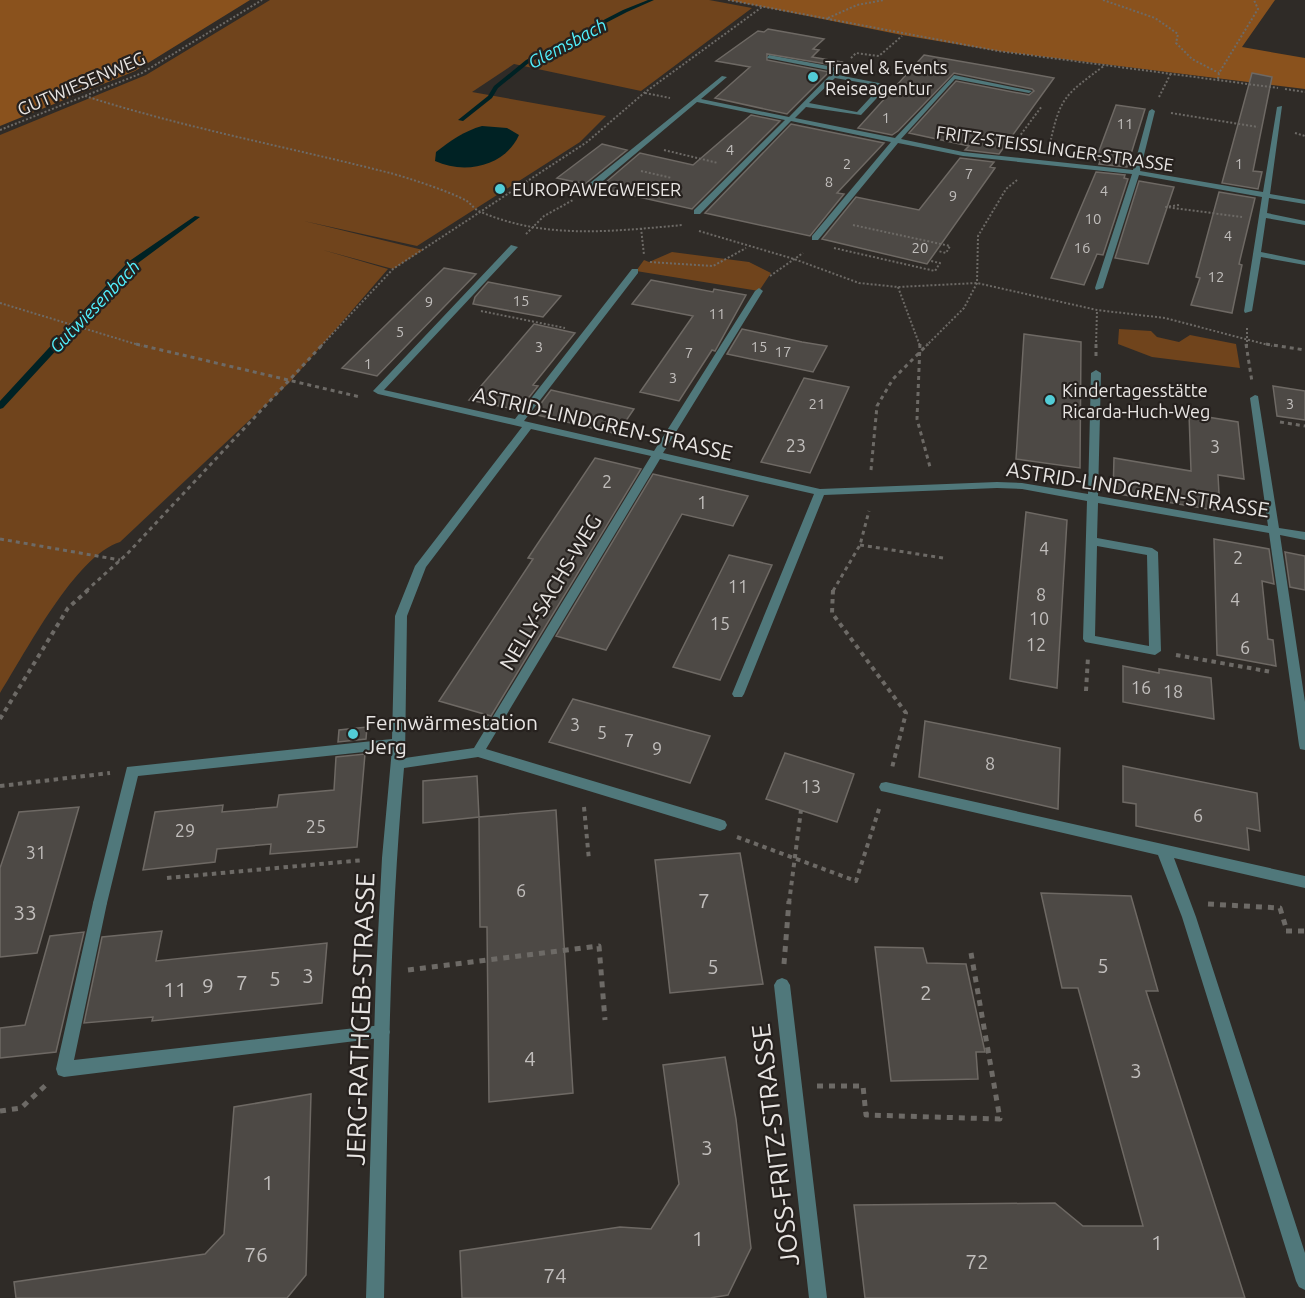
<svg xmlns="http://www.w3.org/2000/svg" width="1305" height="1298" font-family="Ubuntu,sans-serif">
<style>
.green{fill:#70441c}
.forest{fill:#8a521d}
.water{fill:#002224}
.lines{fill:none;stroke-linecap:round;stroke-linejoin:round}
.stream{fill:#002224;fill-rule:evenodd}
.building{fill:#4d4945;stroke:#6e6964;stroke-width:1.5}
.path-far3{stroke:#6d6a66;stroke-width:2;stroke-dasharray:2 2;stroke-linecap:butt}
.path-far2{stroke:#6d6a66;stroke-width:3;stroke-dasharray:4 4;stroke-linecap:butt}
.path-far1{stroke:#6d6a66;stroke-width:4;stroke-dasharray:4.5 4.5;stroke-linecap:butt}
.path{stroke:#6d6a66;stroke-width:5;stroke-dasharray:6 6;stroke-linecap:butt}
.service{fill:#50787b;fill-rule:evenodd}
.minor{fill:#50787b;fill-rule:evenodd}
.poi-dot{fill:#52ccd6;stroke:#26211e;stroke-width:2}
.labels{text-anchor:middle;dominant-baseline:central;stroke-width:4.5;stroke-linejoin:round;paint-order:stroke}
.far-number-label{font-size:15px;fill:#c1bebc}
.far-water-label{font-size:18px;font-style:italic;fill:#52f0fd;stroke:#26211e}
.far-poi-label{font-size:18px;fill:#e8e5e3;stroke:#26211e;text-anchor:start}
.far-street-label{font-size:18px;fill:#e8e5e3;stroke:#26211e}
.number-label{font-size:18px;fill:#c1bebc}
.street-label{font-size:21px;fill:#e8e5e3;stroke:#26211e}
.poi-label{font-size:21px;fill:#e8e5e3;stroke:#26211e;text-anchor:start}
.near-number-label{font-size:21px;fill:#c1bebc}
.near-street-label{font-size:26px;fill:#e8e5e3;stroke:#26211e}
</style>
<rect width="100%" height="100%" fill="#2f2b27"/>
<path class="green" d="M270 0H709L752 8 641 91 514 64 472 92 606 116 580 142 417 246 304 221 423 250 393 269 323 250 388 269 290 382 120 542C75 556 26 652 0 693V135L146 75Z
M672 252 749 262 771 273 759 291 636 271 644 260 649 262Z
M1119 329 1151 331 1157 337 1179 342 1190 335 1236 344 1240 368 1152 357 1118 344Z"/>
<path class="forest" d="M0 0H250L135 71 0 126Z
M728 0H1275L1242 47 1305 58V89L998 51 902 35Z"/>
<path class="water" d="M482 126 507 128 519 135C505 166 465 175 435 161L436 152C450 141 464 131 482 126Z"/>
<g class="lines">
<path class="stream" d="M648 0H654L627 12 530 62 498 88 492 98 463 121 458 120 488 96 494 86 526 60 623 10Z
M195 216 200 217 134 266 3 408 0 409V401L128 262Z"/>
</g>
<path class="building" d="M768 29 824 39 813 49 819 50 812 57 842 62 838 66 767 54V60L829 72 787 114 715 98 750 67 716 61 758 31 764 32Z
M924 55 999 68 1054 78 999 154 965 150 969 146 909 133 956 81 1029 95 1034 91 1032 89 954 73 898 131 892 135 858 128Z
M1252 73 1272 77 1253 171 1262 172 1258 189 1222 183Z
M1116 105 1145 109 1127 167 1099 164 1101 159H1096Z
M751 115 780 121 692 209 599 188 640 153 693 165Z
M791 124 884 143 837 193 844 194 810 236 705 213Z
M602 144 627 150 585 184 557 178Z
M960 158 994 162 990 167 995 168 927 264 822 239 856 197 919 210Z
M1096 172 1125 175 1124 178 1128 179 1103 255 1097 254 1084 285 1051 278Z
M1139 181 1174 187 1148 264 1115 258Z
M1219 192 1255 198 1239 264 1242 265 1232 313 1191 305 1200 278 1196 277Z
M444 268 476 274 377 376 342 368Z
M651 280 713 292 714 289 746 295 715 351 712 350 679 401 640 392 693 316 632 304Z
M488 282 561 296 543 317 473 304 475 297Z
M534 324 575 333 533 385 538 386 519 410 469 400Z
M742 329 802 342 827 346 813 372 727 354Z
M1024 334 1081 342 1080 468 1016 459Z
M804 378 849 387 810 473 761 462Z
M1273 386 1305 391V420L1277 416Z
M551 390 634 409 617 434 533 414Z
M1189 414 1238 422 1244 479 1218 475 1220 511 1113 493 1114 458 1191 471Z
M595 458 641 469 491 716 439 701 533 559 528 558Z
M653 474 748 496 733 526 682 514 606 650 556 636Z
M1026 512 1067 520 1057 688 1010 679Z
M1214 539 1269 549 1274 584 1262 581 1268 639 1273 640 1276 666 1217 655Z
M1285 552 1305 556V590L1290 587Z
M729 555 772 565 720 680 673 667Z
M1123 666 1159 673V669L1211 678 1214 719 1123 702Z
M573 699 710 736 690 783 549 742Z
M925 721 1060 748 1058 809 919 777Z
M367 727 366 739 338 742 339 730Z
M785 753 854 774 837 822 766 799Z
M365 754 357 847 270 854 271 844 217 849 215 862 143 870 155 812 223 805 222 812 277 807 279 795 334 790 336 757Z
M1123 766 1257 793 1260 831 1247 828 1249 850 1136 826V804L1123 802Z
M477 776 479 817 423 823V781Z
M79 807 37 953 0 957V868L19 812Z
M556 810 573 1093 489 1102 487 927H480L479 817Z
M740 853 763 984 670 993 655 860Z
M1041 893 1131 896 1158 991H1146L1245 1298H865L854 1205 1055 1203 1083 1226H1143L1078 988H1062Z
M162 931 156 961 327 943 322 1003 152 1021 153 1017 84 1023 102 937Z
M84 932 56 1052 0 1058V1028L25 1025 50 936Z
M875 947 923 948 927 963 966 964 985 1052H976L978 1079 891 1081Z
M725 1057 736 1119 751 1248 728 1295 710 1298H462L460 1251 620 1227 651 1229 679 1184 663 1065Z
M311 1094 306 1275 287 1298H16L14 1282 205 1254 224 1234 234 1107Z"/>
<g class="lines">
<path class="path-far3" d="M728 0 998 51 1278 88
M1103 0 1155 18 1178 34 1176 43 1192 59 1219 73
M828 18 857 5 884 0
M851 58 856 53 879 56 902 36
M1218 79 1219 73 1258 9 1254 0
M1285 89 1305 92
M645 93 670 98
M85 96C185 128 288 147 390 173 409 178 451 192 467 201 472 205 475 210 481 212 546 240 615 231 683 225
M1159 97 1171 73
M1171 113 1258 127
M0 130 142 73 262 0
M1295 133 1305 136
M1016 141 1042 106
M1050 144C1060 95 1067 94 1105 65
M664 150 718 163
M641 171 672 178
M1179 205 1166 207 1242 217
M853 225 950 246 946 253 938 251
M641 228 644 255
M699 231 794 259 859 283 898 287 977 283 1097 310 1165 318 1272 346
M526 234 544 216 573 200
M834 248 935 271 940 263 931 261
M650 262 713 266 746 248
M770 276 803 253
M898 287 920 346
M0 303 142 346
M481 311 565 328
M321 346 393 269 587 142 644 93 762 7
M926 346 964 308 977 283 978 236 1006 189 1017 180
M1096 346 1097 310
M1247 346V327"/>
<path class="path-far2" d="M136 344 360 397
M920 344 917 419 930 467
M1246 344 1252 382
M1266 344 1305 350
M1096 356V344
M1280 422 1305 426
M871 470 877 406 893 379 928 344
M0 539 120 560
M860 545 943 558
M86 591 127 554 323 344
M833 591 860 545 869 511"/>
<path class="path-far1" d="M833 590 832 613 906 713 892 768
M1176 655 1272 672
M1086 691 1088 657
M0 719 68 608 88 590
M0 786 110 773
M584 807 589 860
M737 837 856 881 880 806
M167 878 364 860
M789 903 801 810"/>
<path class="path" d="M1208 904 1280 908 1287 931
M1286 931H1305
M784 964 789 901
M408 970 599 946 605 1020
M817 1086H863L866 1115 1000 1119 971 953
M0 1111 21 1108 48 1083"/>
<path class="service" d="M100 897 105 899 107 903 74 1060 382 1025 388 1027 390 1032 388 1037 64 1077 58 1075 56 1069 93 903 95 899Z"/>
<path class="minor" d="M769 55 839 68 842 70 838 75 889 85 861 115 806 107 795 118 895 138 954 75 1032 91 1029 93 955 79 901 139 963 152 1133 170 1149 111 1152 109 1155 111 1140 171 1263 192 1277 107 1282 106 1270 194 1305 200V204L1269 198 1267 213 1305 221V225L1266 218 1261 252 1305 261V265L1261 257 1252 311 1245 313 1244 311 1262 197 1139 175 1103 288 1096 290 1095 288 1132 174 963 156 898 143 818 240H812V236L891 142 791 121 700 214H694V210L785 120 697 102 591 191H585V187L722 76 727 77 701 99 789 117 834 71 767 58ZM835 78 881 86 857 112 809 103Z
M511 245 518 247 384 390 515 419 632 269H638V273L524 421 654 451 755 291 759 288 763 291 663 453 820 489 997 482 1022 483 1088 494 1091 373 1096 370 1101 373 1098 496 1268 526 1250 398 1255 395 1258 396 1279 528 1305 532V540L1280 535 1305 702V750L1300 749 1299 745 1269 533 1098 503 1097 538 1152 548 1158 552 1161 651 1155 655 1085 642 1083 639 1087 501 1022 489 997 488 824 495 744 694 742 697H734L732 694 814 494 660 459 486 749 720 819 725 821 727 825 725 829 720 831 478 757 404 768C388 944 388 1121 384 1298H366L376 973 382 858 392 749 138 776 107 903 105 907 100 909 95 907 93 903 127 767 392 739 395 616 415 566 522 427 378 394 373 391ZM531 429 651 456 474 748 405 758 407 616 426 567ZM1097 546 1147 555 1149 646 1095 636Z
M886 782 1305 876V888L1174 858 1196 917 1305 1253V1290L1299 1287 1296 1281 1182 917 1158 855 886 792 881 791 879 787 881 783Z
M782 978 787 980 790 985 827 1298H809L774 985 777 980Z"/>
</g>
<g class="poi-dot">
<circle cx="813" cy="77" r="6"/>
<circle cx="500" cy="189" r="6"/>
<circle cx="1050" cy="400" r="6"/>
<circle cx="353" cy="734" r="6"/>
</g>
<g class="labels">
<g class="far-number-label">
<text x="886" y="117">1</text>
<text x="1125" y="123">11</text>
<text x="730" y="149">4</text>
<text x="847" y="163">2</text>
<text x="1239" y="163">1</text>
<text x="969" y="173">7</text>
<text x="829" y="181">8</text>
<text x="1104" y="190">4</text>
<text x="953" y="195">9</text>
<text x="1093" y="218">10</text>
<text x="1228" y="235">4</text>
<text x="920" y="247">20</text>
<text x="1082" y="247">16</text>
<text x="1216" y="276">12</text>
<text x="521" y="300">15</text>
<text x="429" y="301">9</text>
<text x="717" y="313">11</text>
<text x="400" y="331">5</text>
<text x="539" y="346">3</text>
<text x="759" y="346">15</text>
<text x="783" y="351">17</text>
<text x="689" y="352">7</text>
<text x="368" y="363">1</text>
<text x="673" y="377">3</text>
<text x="817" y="403">21</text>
<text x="1290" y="403">3</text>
</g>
<g class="far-water-label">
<text transform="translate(567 43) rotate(-28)">Glemsbach</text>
<text transform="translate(94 306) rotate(-46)">Gutwiesenbach</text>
</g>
<g class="far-poi-label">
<text x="825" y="67">Travel &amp; Events<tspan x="825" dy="21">Reiseagentur</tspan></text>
<text x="512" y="189">EUROPAWEGWEISER</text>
<text x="1062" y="390">Kindertagesstätte<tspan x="1062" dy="21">Ricarda-Huch-Weg</tspan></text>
</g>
<g class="far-street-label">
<text transform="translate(81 83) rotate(-23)">GUTWIESENWEG</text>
<text transform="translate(1055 148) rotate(8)">FRITZ-STEISSLINGER-STRASSE</text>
</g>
<g class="number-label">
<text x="796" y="445">23</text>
<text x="1215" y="446">3</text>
<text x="607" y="481">2</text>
<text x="702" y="502">1</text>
<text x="1044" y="548">4</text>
<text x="1238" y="557">2</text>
<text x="738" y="586">11</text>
<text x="1041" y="594">8</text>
<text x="1235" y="599">4</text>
<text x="1039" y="618">10</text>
<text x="720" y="623">15</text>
<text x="1036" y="644">12</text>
<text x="1245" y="647">6</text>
<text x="1141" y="687">16</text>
<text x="1173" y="691">18</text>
<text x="575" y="724">3</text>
<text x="602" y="732">5</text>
<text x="629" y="740">7</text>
<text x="657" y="748">9</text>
<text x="990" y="763">8</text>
<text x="811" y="786">13</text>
<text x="1198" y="815">6</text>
<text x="316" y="826">25</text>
<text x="185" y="830">29</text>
<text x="36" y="852">31</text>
<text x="521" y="890">6</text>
</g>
<g class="street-label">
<text transform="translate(603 423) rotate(13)">ASTRID-LINDGREN-STRASSE</text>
<text transform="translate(1138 489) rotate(9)">ASTRID-LINDGREN-STRASSE</text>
<text transform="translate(550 592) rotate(-59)">NELLY-SACHS-WEG</text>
</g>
<g class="poi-label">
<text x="365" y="722">Fernwärmestation<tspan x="365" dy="24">Jerg</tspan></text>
</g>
<g class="near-number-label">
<text x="704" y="900">7</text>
<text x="25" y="912">33</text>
<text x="1103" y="965">5</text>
<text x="713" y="966">5</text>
<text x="308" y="975">3</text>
<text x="275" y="978">5</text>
<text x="242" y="982">7</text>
<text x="208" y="985">9</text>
<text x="175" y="989">11</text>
<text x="926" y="992">2</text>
<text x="530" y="1058">4</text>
<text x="1136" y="1070">3</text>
<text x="707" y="1147">3</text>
<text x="268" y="1182">1</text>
<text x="698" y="1238">1</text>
<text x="1157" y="1242">1</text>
<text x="256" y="1254">76</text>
<text x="977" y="1261">72</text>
<text x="555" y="1275">74</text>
</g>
<g class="near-street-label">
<text transform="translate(360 1019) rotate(-88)">JERG-RATHGEB-STRASSE</text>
<text transform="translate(775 1145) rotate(-97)">JOSS-FRITZ-STRASSE</text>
</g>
</g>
</svg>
